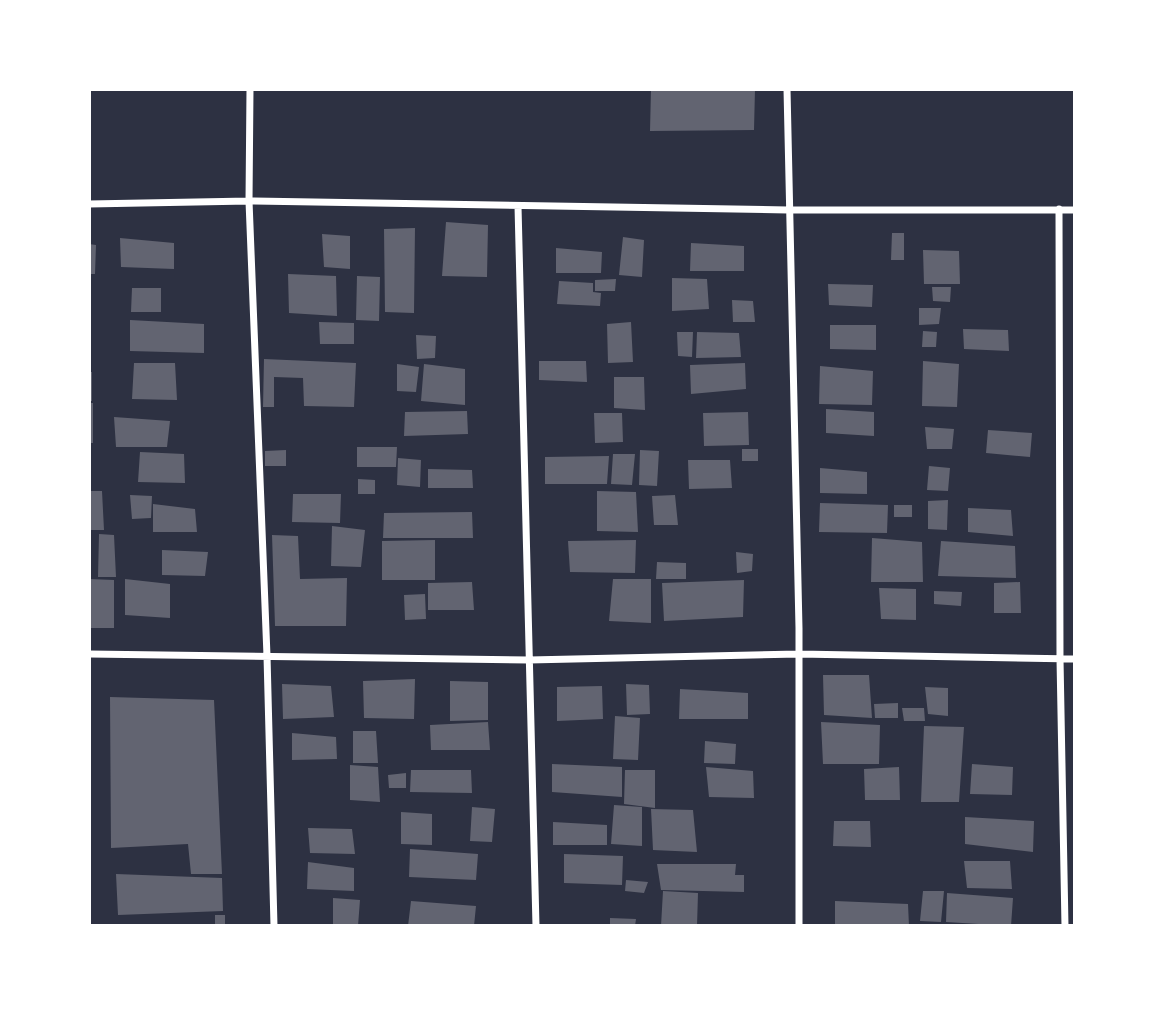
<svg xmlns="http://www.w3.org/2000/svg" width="1164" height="1015" font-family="'Alegreya Sans',sans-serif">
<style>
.building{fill:#626471}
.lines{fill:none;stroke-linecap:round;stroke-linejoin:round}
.minor{stroke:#fff;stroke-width:7}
</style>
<rect width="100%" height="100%" fill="#2d3142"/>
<path class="building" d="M651 89H755L754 130 650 131Z
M446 222 488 225 487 277 442 276Z
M415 228 414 313 385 312 384 229Z
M892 233H904V260H891Z
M322 234 350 236V269L324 267Z
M623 237 644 240 642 277 619 275Z
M120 238 174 243V269L121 267Z
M691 243 744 246V271H690Z
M89 244 96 245 95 274H89Z
M556 248 602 252 601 273H556Z
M923 250 959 251 960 284H924Z
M288 274 336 276 337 316 289 313Z
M357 276 380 277 379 321 356 320Z
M672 278 707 279 709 309 672 311Z
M616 279 615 291H595V280Z
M559 281 593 283V292L601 293 600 306 557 304Z
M828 284 873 285 872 307 829 305Z
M932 287H951L950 302 933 301Z
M132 288H161V312H131Z
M732 300 753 301 755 322H733Z
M919 308H941L939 324 919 325Z
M130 320 204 324V353L130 351Z
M319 322 354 323V344H320Z
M631 322 633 362 608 363 607 324Z
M830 325H876V350L830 349Z
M963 329 1008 330 1009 351 964 349Z
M923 331 937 332 936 347H922Z
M677 332H693L692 357 678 356Z
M697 332 739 333 741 357 696 358Z
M416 335 436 336 435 358 417 359Z
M264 359 356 363 354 407 304 406 303 378 274 377V407H263Z
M539 361H586L587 382 539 380Z
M923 361 959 364 957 407 922 406Z
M134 363H175L177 400 132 399Z
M745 363 746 389 691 394 690 365Z
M397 364 419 367 416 392 397 391Z
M424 364 465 369V405L421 401Z
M820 366 873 371 872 405 819 404Z
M89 372H92V401H89Z
M614 377H644L645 410 614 408Z
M89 403H93V443H89Z
M826 409 874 412V436L826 433Z
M467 411 468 434 404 436 405 412Z
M748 412 749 445 704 446 703 413Z
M594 413H622L623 442 595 443Z
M114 417 170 421 167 447H116Z
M925 427 954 429 952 449H927Z
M988 430 1032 433 1030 457 986 453Z
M357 447H397L396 467H357Z
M742 449H758V461H742Z
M286 450V466H265V451Z
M640 450 659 451 657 486 639 485Z
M140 452 184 454 185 483 138 482Z
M613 454H635L632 485 611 484Z
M609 456 607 484H545V457Z
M398 458 421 460 420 487 397 485Z
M688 460H730L732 488 689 489Z
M929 466 950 468 948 491 927 490Z
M820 468 867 472V494L820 493Z
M428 469 472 470 473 488H428Z
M358 479 375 480V494H358Z
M89 491H102L104 530H89Z
M597 491 636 492 638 532 597 531Z
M293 494H341L340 523 292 522Z
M130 495 152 496 151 518 132 519Z
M675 495 678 525H654L652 496Z
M948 500 947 530 928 529V501Z
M820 503 888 505 887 533 819 532Z
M153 504 195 509 197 532H153Z
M894 505H912V517H894Z
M968 508 1011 510 1013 536 968 532Z
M472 512 473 538H383L384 513Z
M332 526 365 530 361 567 331 566Z
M99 534 114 535 116 577H98Z
M272 535 298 536 300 579 347 578 346 626H275Z
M872 538 922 542 923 582H871Z
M435 540V580H382V541Z
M636 540 635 573 570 572 568 541Z
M941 541 1015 546 1016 578 938 576Z
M162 550 208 552 205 576 162 575Z
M736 552 753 554 752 571 737 573Z
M657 562 686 563V579H656Z
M89 579 114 580V628H89Z
M125 579 170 584V618L125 615Z
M613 579H651V623L609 621Z
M744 580 743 617 664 621 662 583Z
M472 582 474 610H428V583Z
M1020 582 1021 613H994V583Z
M879 588 916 589V620L881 619Z
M934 591 962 592 961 606 934 604Z
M425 594 426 619 405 620 404 595Z
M823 675H869L872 718 824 715Z
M415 679 414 719 364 718 363 681Z
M450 681 488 682V720L450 721Z
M282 684 331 686 334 717 283 719Z
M626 684 649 685 650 714 627 715Z
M602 686 603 719 557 721V687Z
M925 687 948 688V716L928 714Z
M680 689 748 693V719H679Z
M110 697 214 700 222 874H191L188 844 111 848Z
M898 703V718H875L874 704Z
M902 708H924L925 721H904Z
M615 716 640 718 638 760 613 759Z
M488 722 490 750H431L430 725Z
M821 722 880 725 879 764H823Z
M924 726 964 727 959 802H921Z
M353 731H376L378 763H353Z
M292 733 336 737 337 759 292 760Z
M705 741 736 744 735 764 704 763Z
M552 764 622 767V797L552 792Z
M972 764 1013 767 1012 795 970 794Z
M350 765 378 767 380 802 350 800Z
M706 767 753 771 754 798 709 797Z
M899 767 900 800H865L864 769Z
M411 770H471L472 793 410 792Z
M625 770H655V808L624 804Z
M406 773V788H389L388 775Z
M614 805 642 807V846L611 844Z
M472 807 495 809 492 842 470 841Z
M651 809 693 810 697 852 653 850Z
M401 812 432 814V845L401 844Z
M965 817 1034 821 1033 852 965 844Z
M834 821H870L871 847 833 846Z
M553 822 607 825V845H553Z
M308 828 352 829 355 854 310 853Z
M410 849 478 854 476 880 409 877Z
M564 854 623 856 622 885 564 883Z
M964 861H1010L1012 889 967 888Z
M308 862 354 868V891L307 889Z
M657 864H736L735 875H744V892L661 890Z
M116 874 222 878 223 911 118 915Z
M626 880 648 882 644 893 625 891Z
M663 891 698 893 697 926H661Z
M923 891H944L941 922 920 921Z
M947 893 1013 898 1011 926 946 922Z
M333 898 360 900 358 926 333 924Z
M411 901 476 906 474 926H408Z
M835 901 908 904 909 926H835Z
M215 915H225V926H215Z
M610 918 636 919 635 926H610Z"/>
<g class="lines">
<path class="minor" d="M250 89 249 201 267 656 274 926
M787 89 799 628V926
M89 204 249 201 788 210H1075
M518 206 536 926
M1059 209 1060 659 1065 926
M89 654 529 660 799 654 1075 659"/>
</g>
<rect width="1164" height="1015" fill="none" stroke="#ffffff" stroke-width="182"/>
</svg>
